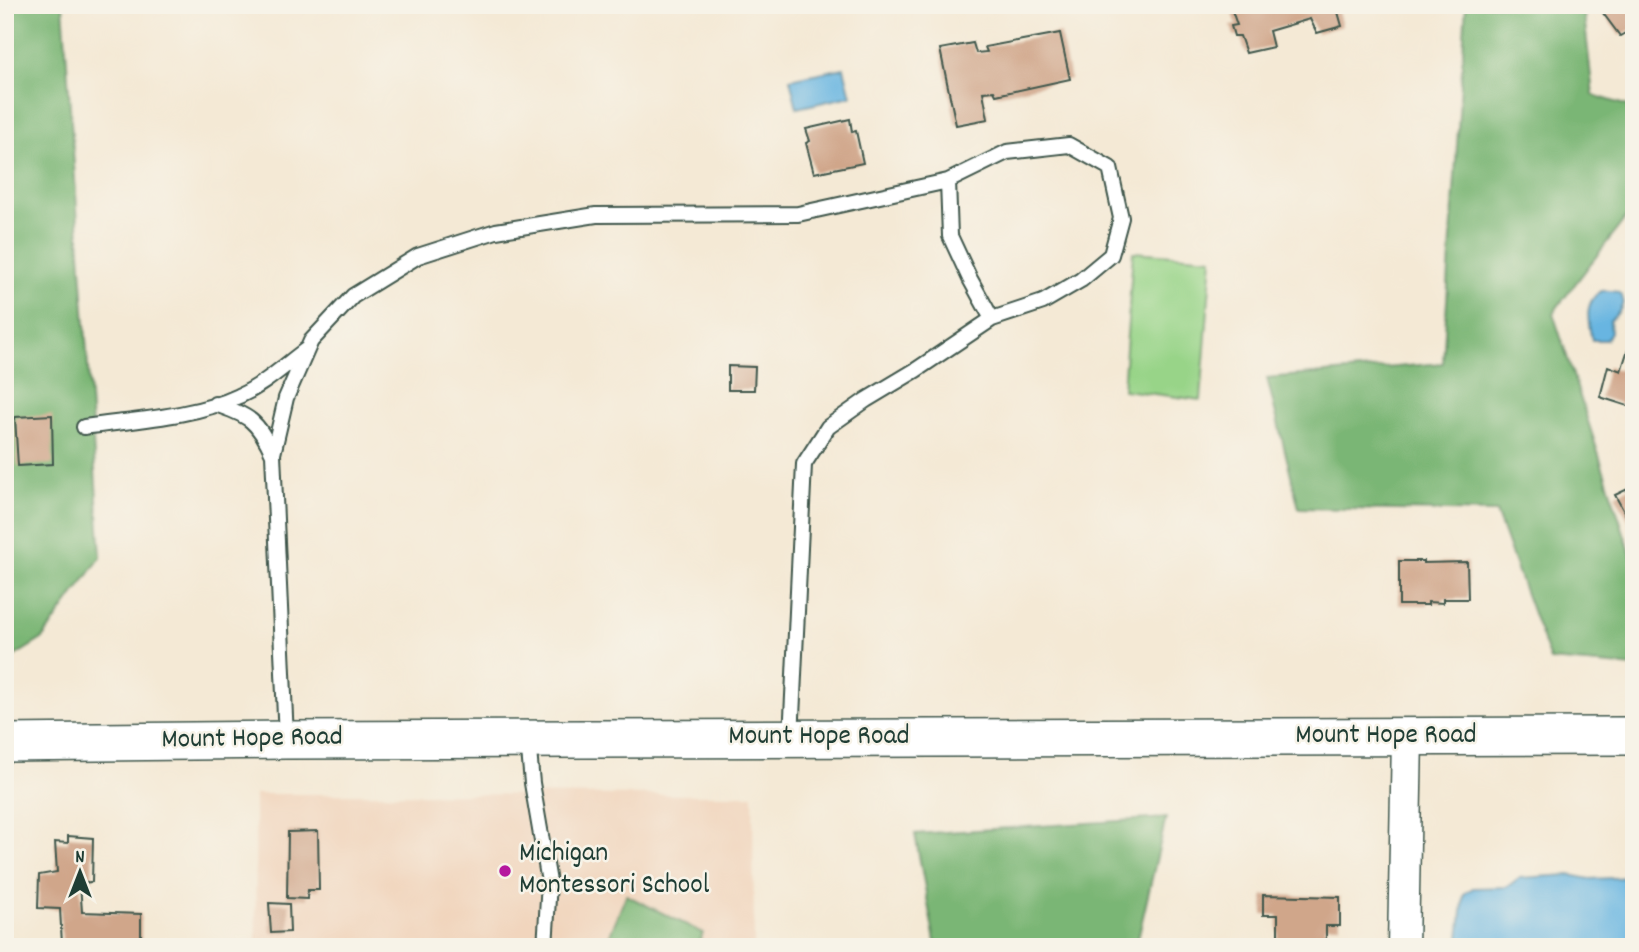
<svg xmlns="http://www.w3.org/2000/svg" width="1639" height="952" font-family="Dekko,sans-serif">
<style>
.built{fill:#f1d5bd}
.green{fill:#98d488;stroke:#5c885e;stroke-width:2}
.forest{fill:#7ab674;stroke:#4c7a54;stroke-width:2}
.water{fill:#67b5e1;stroke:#43798a;stroke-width:2}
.building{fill:#d0a68a}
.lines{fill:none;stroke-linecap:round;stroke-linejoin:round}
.service-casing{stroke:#3f574c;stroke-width:18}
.minor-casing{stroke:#3f574c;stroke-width:33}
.tertiary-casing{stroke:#3f574c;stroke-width:40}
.service{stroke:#fff;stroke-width:14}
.minor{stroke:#fff;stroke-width:30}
.tertiary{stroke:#fff;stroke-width:37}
.poi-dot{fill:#b5179e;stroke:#f7f3e8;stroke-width:2.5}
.labels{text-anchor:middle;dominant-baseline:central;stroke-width:5;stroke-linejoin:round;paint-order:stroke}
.street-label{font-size:28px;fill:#1f3d34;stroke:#f7f3e8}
.poi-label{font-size:28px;fill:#1f3d34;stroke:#f7f3e8;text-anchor:start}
</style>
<rect width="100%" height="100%" fill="#f7f3e8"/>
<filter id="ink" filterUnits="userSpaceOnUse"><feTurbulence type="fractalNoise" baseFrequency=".0143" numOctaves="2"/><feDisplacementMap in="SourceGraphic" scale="14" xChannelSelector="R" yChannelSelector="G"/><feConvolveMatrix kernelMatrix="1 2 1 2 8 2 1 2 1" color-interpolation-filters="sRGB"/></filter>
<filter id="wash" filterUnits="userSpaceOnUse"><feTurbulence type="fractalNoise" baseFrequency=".00686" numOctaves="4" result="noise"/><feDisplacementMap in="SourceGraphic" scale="28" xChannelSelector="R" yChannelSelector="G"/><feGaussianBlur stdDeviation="1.57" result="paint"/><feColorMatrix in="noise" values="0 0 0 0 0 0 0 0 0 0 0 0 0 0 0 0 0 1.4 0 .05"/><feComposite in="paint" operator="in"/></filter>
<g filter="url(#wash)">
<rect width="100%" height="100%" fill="#f4e9d5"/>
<path class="built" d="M255 794 753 795 754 947H256Z"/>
<path class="green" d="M1133 252 1212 258 1201 400 1123 390Z"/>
<path class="forest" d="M5 5H63L101 557 42 639 5 662Z
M1466 5H1583L1593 95 1634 108V207L1553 313 1634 564V667L1550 660 1496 512 1299 508 1267 378 1443 363Z
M1166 818 1136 947H936L915 834Z
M626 895 703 933 698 947H605Z"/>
<path class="water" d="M844 68 851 96 797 108 790 79Z
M1602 291C1630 289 1627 306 1610 321L1611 332 1606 340H1592C1588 322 1583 301 1602 291Z
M1570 875 1590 879 1634 877V947H1458L1464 894 1473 888 1507 887 1519 878Z"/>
<g id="blocks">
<path class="building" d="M1230 5H1336L1342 26 1317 33 1310 19 1269 31 1273 47 1246 53 1240 36H1234L1231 26 1237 25Z
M1597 5H1634V28L1620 36Z
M1060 33 1070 79 996 95 994 91 983 92 988 119 956 125 940 49 973 43 976 53 987 52 985 47Z
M850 119 852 132 856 131 863 163 814 173 806 143 810 141 806 129Z
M1633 334H1634V408L1600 397 1608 366 1621 371Z
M728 366 755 367 754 390H728Z
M52 415 53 464 18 466 15 417Z
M1634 486V530L1615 495Z
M1399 561H1423V563L1467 562 1468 599H1443V603L1428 602V605H1399Z
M318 831 319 890H308L307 899 287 898 288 832Z
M68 836 93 838 92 882 80 883 82 912 141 914V943L62 944 60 909 38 908 39 875 57 872 55 842 68 843Z
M1263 895 1340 897V926H1326V947H1278V915H1263Z
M269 903 289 904 290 932 271 933Z"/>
</g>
</g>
<g filter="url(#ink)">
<use href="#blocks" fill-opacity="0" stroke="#3f574c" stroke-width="2"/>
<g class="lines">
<defs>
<path id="service" d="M215 404C249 415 258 421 273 454
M84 427C133 420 195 417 239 396 264 385 285 365 307 349
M286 738 273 454 286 398 311 341 353 296 418 256 496 231 596 215 798 214 948 181
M791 738 804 464 828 427 866 400 916 370 992 319 1043 302 1081 280 1111 255 1121 218 1110 168 1069 145 1007 152 948 181 950 236 970 279 992 319
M528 740 532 783 549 882 545 947"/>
<path id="minor" d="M1403 947 1407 737"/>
<path id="tertiary" d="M5 743 286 740 1634 736"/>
</defs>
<use href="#service" class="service-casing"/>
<use href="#minor" class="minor-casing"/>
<use href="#tertiary" class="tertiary-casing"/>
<use href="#service" class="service"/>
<use href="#minor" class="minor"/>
<use href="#tertiary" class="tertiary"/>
</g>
</g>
<circle class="poi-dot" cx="505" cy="871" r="7"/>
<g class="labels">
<g class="street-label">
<text x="1386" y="737">Mount Hope Road</text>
<text x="819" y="738">Mount Hope Road</text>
<text transform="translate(252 740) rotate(-1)">Mount Hope Road</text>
</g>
<g class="poi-label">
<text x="519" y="855">Michigan<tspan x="519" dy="32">Montessori School</tspan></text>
</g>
</g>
<rect width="1639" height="952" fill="none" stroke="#f7f3e8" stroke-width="28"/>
<g transform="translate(80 872)" stroke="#f7f3e8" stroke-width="5" paint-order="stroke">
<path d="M0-5L12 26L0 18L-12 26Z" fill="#1f3d34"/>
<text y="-10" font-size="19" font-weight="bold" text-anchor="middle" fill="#1f3d34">N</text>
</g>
</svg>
